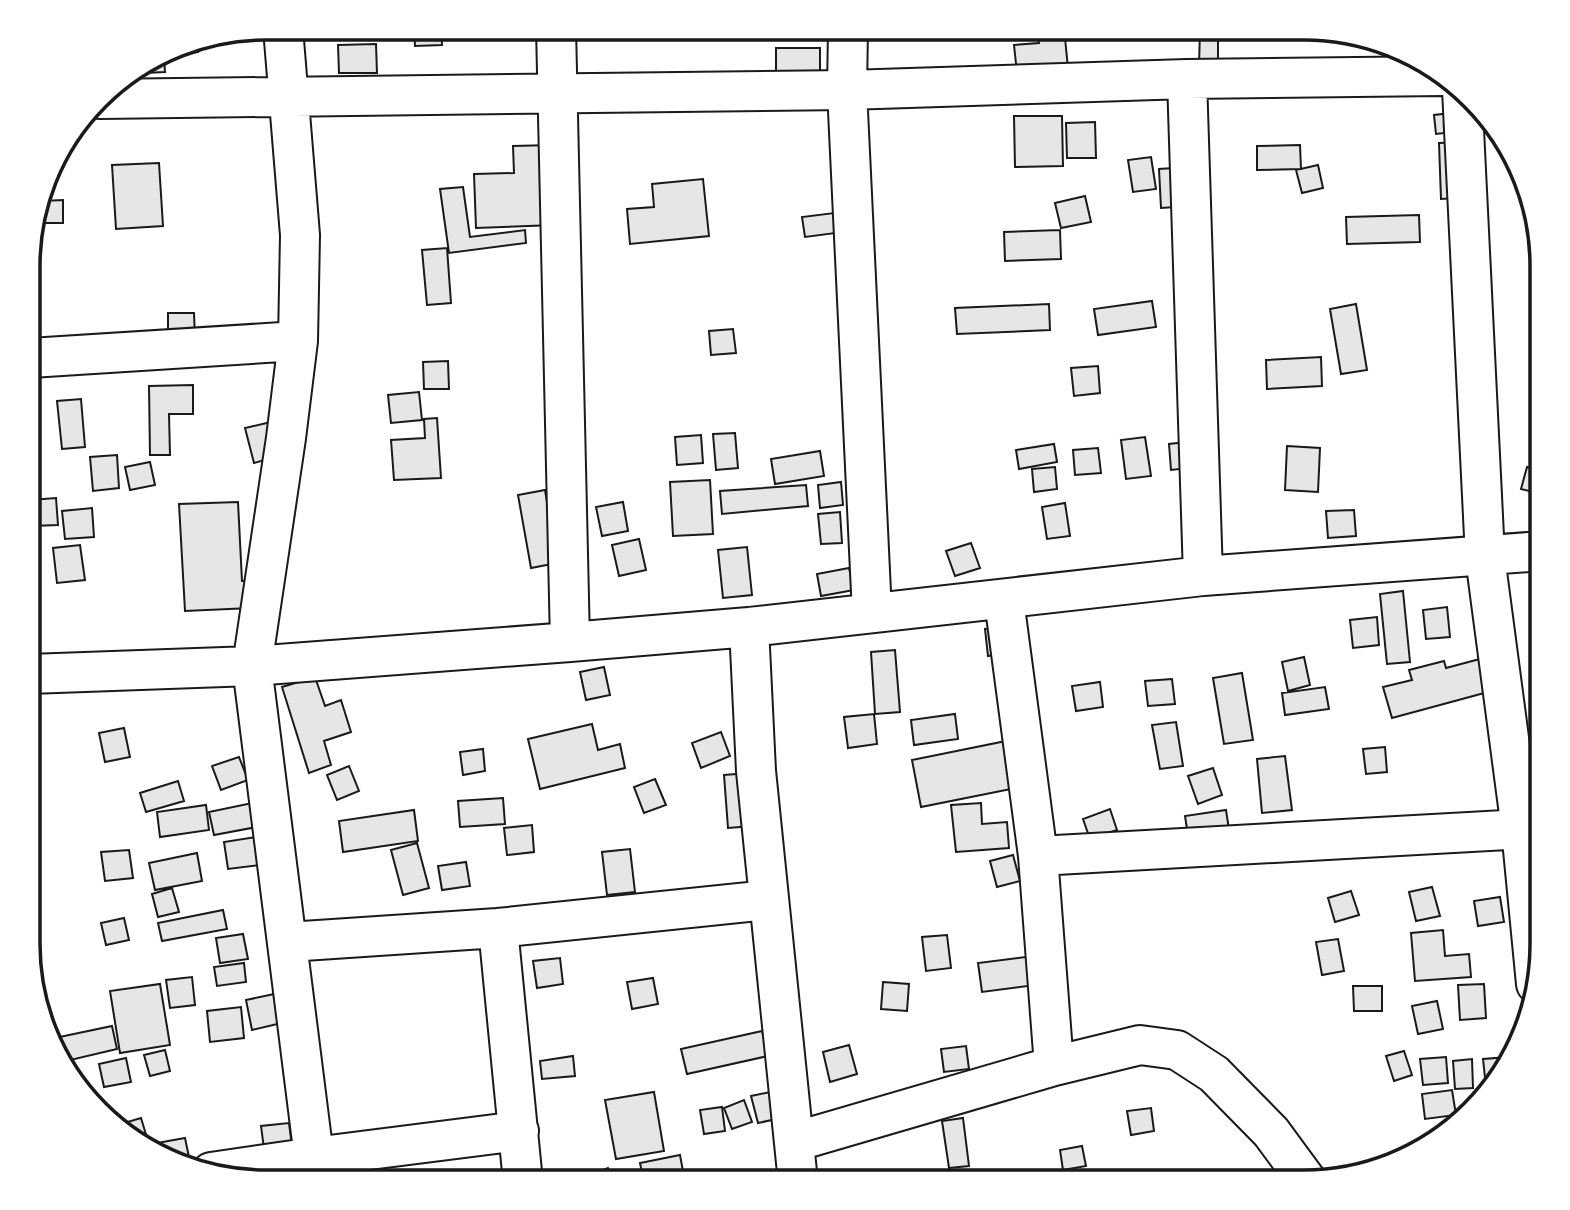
<svg xmlns="http://www.w3.org/2000/svg" width="1570" height="1210" font-family="Poppins,sans-serif">
<style>
.building{fill:#e6e6e6;stroke:#1a1a1a;stroke-width:2}
.lines{fill:none;stroke-linecap:round;stroke-linejoin:round}
.minor-casing{stroke:#1a1a1a;stroke-width:42}
.minor{stroke:#fff;stroke-width:38}
.rim{fill:none;stroke:#1a1a1a;stroke-width:3.5}
</style>
<rect width="100%" height="100%" fill="#fff"/>
<path class="building" d="M414 28H441L442 45 415 46Z
M709 28H734V31L708 30Z
M756 28H792L758 36Z
M1037 28H1064L1068 68 1017 73 1014 45 1039 43Z
M1200 29H1218V66H1199Z
M195 40 198 52 173 56 172 51Z
M376 44 377 73H339L338 45Z
M1395 46 1421 62 1398 71Z
M776 48H820V72H776Z
M164 56 165 72 144 73 143 67Z
M1468 111 1471 130 1436 134 1434 115Z
M1014 116H1062L1063 166 1015 167Z
M1095 122 1096 158H1067L1066 123Z
M1469 142 1472 197 1441 199 1439 143Z
M552 145 555 225 476 228 474 174 514 173 513 146Z
M1300 145 1301 169 1257 170V146Z
M1151 157 1156 189 1133 192 1128 160Z
M159 163 163 226 116 229 112 165Z
M1318 165 1323 188 1302 193 1296 170Z
M1190 167 1192 206 1161 208 1159 169Z
M703 179 709 236 630 244 627 209 654 207 652 184Z
M463 187 470 237 525 230 526 243 449 253 440 189Z
M1085 196 1091 222 1061 228 1055 203Z
M63 200V223H34L42 201Z
M834 213 836 233 805 237 802 217Z
M1419 215 1420 242 1347 244 1346 217Z
M1060 230 1061 259 1005 261 1004 232Z
M447 248 451 303 427 305 422 250Z
M1152 301 1156 327 1098 335 1094 309Z
M1049 304 1050 330 957 334 955 308Z
M1356 304 1367 370 1341 374 1330 309Z
M168 313H194L195 339H168Z
M733 329 736 353 711 355 709 331Z
M1321 357 1322 386 1267 389 1266 360Z
M448 361 449 389H424L423 362Z
M1098 366 1100 393 1074 396 1071 368Z
M193 385V414H169L170 455H150L149 386Z
M419 392 422 420 391 423 388 395Z
M81 399 85 447 62 449 57 401Z
M437 418 441 478 394 480 391 440 425 438 424 419Z
M271 422 279 456 254 463 245 428Z
M735 433 738 468 716 470 713 434Z
M701 435 703 463 677 465 675 437Z
M1145 437 1151 476 1126 479 1121 440Z
M1195 441 1197 467 1171 470 1169 444Z
M1054 444 1057 462 1019 469 1016 450Z
M1287 446 1320 448 1318 492 1285 490Z
M1098 448 1101 473 1075 475 1073 450Z
M820 451 824 476 775 484 771 459Z
M117 455 119 488 93 491 90 457Z
M150 462 155 485 130 490 125 467Z
M1055 467 1057 489 1034 492 1032 469Z
M1527 467 1542 471V494L1521 489Z
M710 480 713 534 673 536 670 482Z
M841 482 843 505 820 508 818 485Z
M806 485 808 506 722 514 720 491Z
M545 490 557 563 531 568 518 495Z
M56 498 58 525 32 526 30 500Z
M238 502 242 581H249L251 608 185 611 179 504Z
M623 502 628 531 602 536 596 507Z
M1065 503 1070 536 1047 539 1042 507Z
M92 508 94 537 65 539 62 511Z
M1354 510 1356 536 1328 538 1326 511Z
M840 512 842 543 821 544 818 514Z
M639 539 646 570 619 576 612 545Z
M971 543 980 568 955 576 946 551Z
M80 545 85 580 57 583 53 548Z
M747 547 752 595 723 598 718 550Z
M849 568 854 590 821 596 817 574Z
M1542 580V606L1540 607 1536 581Z
M1403 591 1410 662 1387 664 1380 594Z
M1447 607 1450 637 1426 639 1423 610Z
M1377 617 1379 645 1353 648 1350 620Z
M1005 627 1008 653 988 656 985 629Z
M895 650 900 712 875 714 871 652Z
M1491 656 1499 689 1392 718 1383 687 1412 680 1409 670 1444 661 1446 668Z
M1304 657 1310 685 1288 691 1282 662Z
M604 667 610 695 586 700 580 672Z
M1242 673 1253 740 1224 744 1213 678Z
M315 677 325 706 341 700 351 732 324 741 331 765 309 773 282 687Z
M1172 679 1175 704 1148 706 1145 681Z
M1100 682 1103 707 1076 711 1072 686Z
M1325 687 1329 709 1285 715 1282 693Z
M874 714 877 744 848 748 844 717Z
M955 714 958 739 914 745 911 720Z
M1176 722 1183 766 1160 769 1152 725Z
M592 724 598 750 620 744 625 768 540 789 528 739Z
M124 728 130 757 105 762 99 733Z
M721 732 730 756 701 768 692 743Z
M1006 741 1016 788 921 807 912 760Z
M1385 747 1387 772 1366 774 1363 749Z
M483 749 485 771 463 775 460 752Z
M1285 756 1292 810 1262 813 1257 759Z
M239 757 248 780 221 790 212 766Z
M349 766 359 791 337 800 327 775Z
M1213 768 1222 795 1198 804 1188 776Z
M749 773 753 826 728 828 724 775Z
M655 779 666 805 644 813 634 787Z
M178 781 184 801 146 812 140 793Z
M503 798 505 824 460 827 458 801Z
M257 802 262 826 214 835 209 812Z
M981 803 982 824 1007 822 1009 848 956 852 951 805Z
M206 805 209 830 160 837 157 812Z
M1110 809 1117 830 1090 839 1083 819Z
M414 810 418 841 343 852 339 821Z
M1226 810 1230 836 1189 842 1185 816Z
M532 825 534 852 507 855 504 828Z
M256 837 260 865 228 869 224 842Z
M417 843 429 888 403 895 391 850Z
M630 849 635 892 607 895 602 852Z
M129 850 133 878 105 881 101 852Z
M197 853 202 881 155 890 149 863Z
M1013 855 1020 881 997 887 990 861Z
M466 862 470 886 442 890 438 866Z
M1432 887 1440 916 1416 921 1409 892Z
M172 888 179 912 158 917 152 894Z
M1351 891 1359 915 1335 922 1328 898Z
M1500 897 1504 922 1478 926 1474 901Z
M223 910 227 929 162 941 158 923Z
M124 918 129 940 106 945 101 923Z
M1443 930 1445 956 1469 954 1471 977 1415 981 1411 933Z
M243 934 248 959 220 963 216 938Z
M947 935 951 968 926 971 922 937Z
M1338 939 1344 971 1322 975 1316 942Z
M1033 956 1036 985 982 992 978 963Z
M560 958 563 984 537 988 533 961Z
M244 963 246 982 217 986 214 967Z
M192 977 195 1005 170 1008 166 980Z
M653 978 658 1004 632 1009 627 982Z
M883 982 909 984 907 1011 881 1009Z
M160 984 170 1045 120 1053 110 991Z
M1484 984 1486 1018 1460 1020 1458 985Z
M1353 986H1382V1011H1354Z
M279 993 286 1022 252 1030 246 1000Z
M1437 1001 1443 1029 1418 1034 1412 1006Z
M241 1007 244 1038 210 1042 207 1011Z
M112 1026 117 1049 62 1062 53 1050 50 1039Z
M762 1031 768 1056 687 1074 681 1049Z
M849 1045 857 1074 830 1082 823 1052Z
M966 1046 969 1069 944 1072 941 1049Z
M165 1050 170 1071 150 1076 144 1055Z
M1404 1051 1412 1075 1394 1081 1386 1056Z
M573 1056 575 1076 542 1079 540 1061Z
M1446 1057 1448 1083 1423 1085 1420 1059Z
M1510 1057 1492 1086 1486 1087 1483 1059Z
M126 1058 131 1082 104 1087 99 1064Z
M1472 1059 1473 1088 1455 1089 1453 1061Z
M780 1090 786 1117 758 1123 751 1096Z
M1452 1090 1456 1115 1425 1119 1422 1094Z
M654 1092 664 1151 616 1159 605 1100Z
M744 1100 752 1122 732 1129 724 1108Z
M722 1107 725 1131 704 1134 700 1110Z
M1151 1108 1154 1131 1131 1135 1127 1111Z
M141 1118 148 1141 142 1143 114 1126Z
M963 1118 969 1166 949 1168 942 1121Z
M289 1123 292 1146 264 1149 261 1126Z
M185 1138 190 1162 175 1164 159 1154 157 1143Z
M1082 1146 1086 1166 1063 1170 1060 1150Z
M680 1155 685 1182H644L640 1163Z
M608 1168 613 1182H589L587 1176Z
M493 1172 494 1182H472L471 1175Z
M462 1176V1182H440L439 1180Z
M980 1176 981 1182H955V1179Z"/>
<g class="lines">
<defs>
<path id="minor" d="M283 28 300 235 298 341 286 438 252 666 314 1157
M556 28 570 642
M848 28 847 90 872 613
M1187 79 1203 576
M1462 89 1485 557 1521 829 1536 984
M100 99 847 90 1187 79 1443 76
M30 358 298 341
M1004 600 1038 856 1054 1066
M749 627 756 771 798 1182
M29 674 252 666 570 642 749 627 1203 576 1542 551
M1038 856 1542 828
M498 928 523 1182
M288 942 498 928 768 900
M794 1142 1054 1066 1140 1045 1177 1050 1214 1074 1271 1132 1307 1181
M211 1172 314 1157 519 1131"/>
</defs>
<use href="#minor" class="minor-casing"/>
<use href="#minor" class="minor"/>
</g>
<path d="M0 0H1570V1210H0ZM266 40H1304A226 226 0 0 1 1530 266V944A226 226 0 0 1 1304 1170H266A226 226 0 0 1 40 944V266A226 226 0 0 1 266 40Z" fill="#fff" fill-rule="evenodd"/>
<path class="rim" d="M266 40H1304A226 226 0 0 1 1530 266V944A226 226 0 0 1 1304 1170H266A226 226 0 0 1 40 944V266A226 226 0 0 1 266 40Z"/>
</svg>
